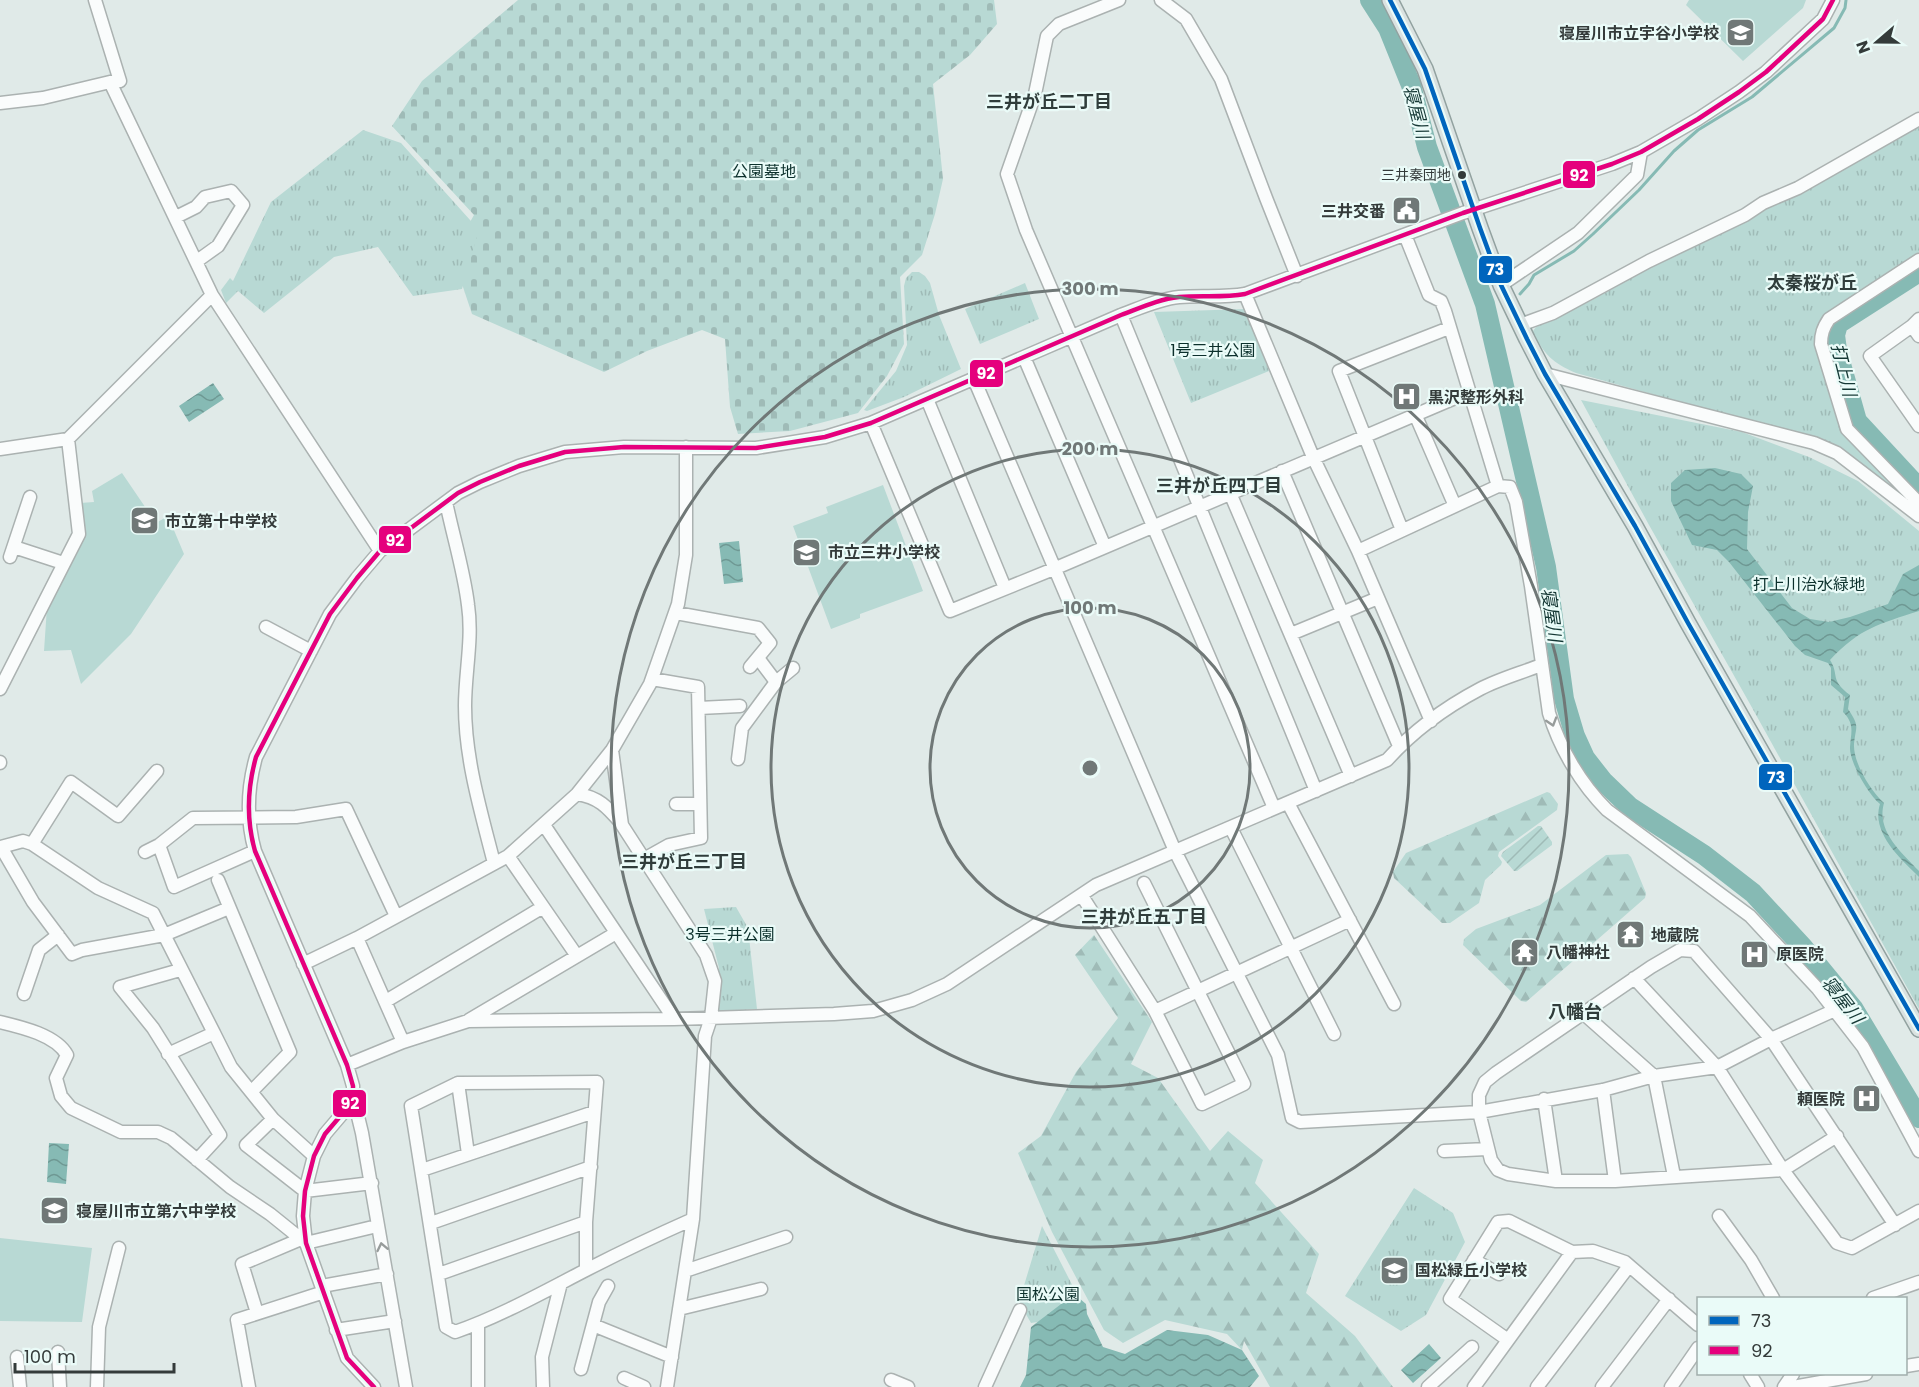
<svg xmlns="http://www.w3.org/2000/svg" width="1919" height="1387" font-family="Poppins,'Noto Sans JP',sans-serif">
<style>
.forest{fill:url(#forest-firs)}
.cemetery{fill:url(#cemetery-stones)}
.park{fill:url(#park-tufts)}
.garden{fill:url(#garden-furrows)}
.pitch{fill:#b8d9d4}
.water{fill:url(#water-waves)}
.lines{fill:none;stroke-linecap:round;stroke-linejoin:round}
.stream{stroke:#86bab4;stroke-width:3}
.river{stroke:#86bab4;stroke-width:20}
.minor-casing{stroke:#abb2b1;stroke-width:15}
.major-casing{stroke:#92a2a0;stroke-width:18}
.minor{stroke:#fafcfc;stroke-width:12}
.major{stroke:#dae2e1;stroke-width:15}
.bus-1-casing{stroke:#eafbf8;stroke-width:9}
.bus-2-casing{stroke:#eafbf8;stroke-width:9}
.bus-1{stroke:#0065bd;stroke-width:4.5}
.bus-2{stroke:#e5007d;stroke-width:4.5}
.oneway{stroke:#979c9b}
.ring{fill:none;stroke:#707877;stroke-width:3}
.bus-dot{fill:#343b3a;stroke:#eafbf8;stroke-width:2}
.labels{text-anchor:middle;dominant-baseline:central;stroke-width:4.5;stroke-linejoin:round;paint-order:stroke}
.bus-label{font-size:14px;fill:#343b3a;stroke:#eafbf8;text-anchor:end}
.poi-label{font-size:16px;font-weight:bold;fill:#343b3a;stroke:#eafbf8;text-anchor:start}
.park-label{font-size:16px;fill:#0c302c;stroke:#eafbf8}
.neighbourhood-label{font-size:18px;font-weight:bold;fill:#303d3b;stroke:#eafbf8}
.water-label{font-size:18px;font-style:italic;fill:#153835;stroke:#eafbf8}
.centre{fill:#707877;stroke:#eafbf8;stroke-width:3}
.ring-label{font-size:18px;text-anchor:middle;font-weight:bold;fill:#707877;stroke:#eafbf8;stroke-width:4.5;stroke-linejoin:round;paint-order:stroke}
.line-badge{stroke:#eafbf8;stroke-width:2}
.badge-label{font-size:16px;text-anchor:middle;font-weight:bold;fill:#fff}
</style>
<defs>
<pattern id="forest-firs" width="22" height="20" patternUnits="userSpaceOnUse" patternTransform="scale(1.5)"><rect width="22" height="20" fill="#b8d9d4"/><path d="M5 1l3.5 6h-7zM16 11l3.5 6h-7z" fill="#9fbbb7"/></pattern>
<pattern id="cemetery-stones" width="16" height="16" patternUnits="userSpaceOnUse" patternTransform="scale(1.5)"><rect width="16" height="16" fill="#b8d9d4"/><path d="M2 7V4a2 2 0 0 1 4 0v3zM10 15v-3a2 2 0 0 1 4 0v3z" fill="#9fbbb7"/></pattern>
<pattern id="park-tufts" width="24" height="20" patternUnits="userSpaceOnUse" patternTransform="scale(1.5)"><rect width="24" height="20" fill="#b8d9d4"/><path d="M3 7l-1-3M5 7V3M7 7l1-3M15 17l-1-3M17 17v-4M19 17l1-3" fill="none" stroke="#9fbbb7"/></pattern>
<pattern id="garden-furrows" width="10" height="10" patternUnits="userSpaceOnUse" patternTransform="scale(1.5)"><rect width="10" height="10" fill="#b8d9d4"/><path d="M-1 1l2-2M0 10L10 0M9 11l2-2" fill="none" stroke="#9fbbb7"/></pattern>
<pattern id="water-waves" width="16" height="10" patternUnits="userSpaceOnUse" patternTransform="scale(1.5)"><rect width="16" height="10" fill="#86bab4"/><path d="M0 5q4-4 8 0t8 0" fill="none" stroke="#6e9893"/></pattern>
</defs>
<rect width="100%" height="100%" fill="#e0eae8"/>
<path class="forest" d="M1547 792 1550 793 1558 804 1557 810 1499 852 1498 856 1502 862 1501 865 1485 880 1479 903 1450 923H1442L1394 878 1393 872 1406 853Z
M1628 854 1631 857 1646 893 1645 898 1526 1002 1521 1001 1463 945 1464 939 1476 929 1540 905 1606 855Z
M1094 935 1152 1022 1131 1064 1158 1078 1210 1151 1228 1131 1263 1160 1255 1183 1319 1254 1306 1293 1355 1336 1393 1387H1270L1244 1341 1242 1350 1227 1334 1165 1320 1123 1343 1104 1330 1052 1232 1018 1153 1041 1136 1076 1072 1118 1018 1075 955Z"/>
<path class="cemetery" d="M518 0H994L997 24 970 55 933 84 943 179 935 214 922 255 900 277 904 344 887 376 858 413 790 431 738 434 730 407 725 339 702 330 647 351 604 372 472 314 452 254 474 215 392 126 422 81Z"/>
<path class="park" d="M1919 123V255L1911 258 1820 322 1815 332V339L1844 434 1906 492 1919 510 1845 451 1829 443 1576 373C1553 363 1543 354 1533 331L1536 327C1572 310 1609 293 1643 270Z
M363 130 401 143 479 230 462 289 413 296 378 247 334 257 264 313 238 291 226 303 221 290 230 278 233 281 271 202Z
M912 272H919L925 276 930 283 939 315 961 369 904 397 867 411 864 410 896 371 907 345 904 286 906 278Z
M1025 283 1039 319 980 344 965 309Z
M1245 309 1269 371 1191 403 1154 312Z
M1581 400 1742 432 1809 457 1858 481 1919 531V1009L1750 704 1649 525Z
M736 907 748 928 757 1009 719 1012V968L704 909Z
M1414 1188 1453 1213 1465 1242 1426 1315 1401 1331 1345 1296Z
M1042 1226 1087 1314 1031 1323 1019 1302Z"/>
<path class="garden" d="M1538 826H1541L1552 842V845L1517 871H1514L1501 856 1503 852Z"/>
<path class="pitch" d="M1689 0H1806L1803 8 1743 61 1686 5Z
M122 473 156 523 168 516 184 554 131 634 81 684 71 650 44 651 47 607 84 539 80 503 94 502 92 491Z
M883 485 923 591 860 614V618L831 629 793 526 828 513 826 507Z
M0 1238 92 1248 82 1322 0 1321Z"/>
<path class="water" d="M213 383 224 399 189 422 179 406Z
M1715 468 1741 474 1753 486 1748 512 1747 549 1792 608 1810 619 1829 622 1850 617 1888 604 1903 574 1919 565V611C1879 624 1860 628 1830 660 1840 676 1829 679 1850 695L1848 709C1860 727 1856 725 1854 744 1853 763 1871 791 1884 803 1876 831 1901 852 1919 871V877C1900 858 1871 833 1880 804 1869 795 1849 762 1850 747 1851 732 1855 724 1843 712L1845 697 1831 685V668L1828 663 1805 655 1795 646 1729 562 1717 550 1692 545 1671 501V483L1685 470Z
M739 541 743 582 724 584 719 543Z
M49 1143 69 1144 66 1184 47 1182Z
M1069 1298H1079L1086 1304 1087 1314 1103 1347 1125 1354 1167 1330 1208 1335 1242 1350 1259 1376 1250 1387H1020L1026 1375 1031 1327Z
M1429 1344 1441 1358 1413 1383 1401 1370Z"/>
<g class="lines">
<path class="stream" d="M1520 294 1529 284 1534 275 1574 251 1593 234 1639 190 1674 151 1698 130 1752 97 1834 28 1845 8 1846 0"/>
<path class="river" d="M1370 0 1388 28 1411 85 1427 147 1485 304 1546 567 1564 699 1575 736 1585 758 1603 781 1630 807 1704 855 1753 893 1803 947 1853 1008 1919 1118
M1919 272 1838 324 1835 335 1837 350 1857 421 1919 488"/>
<defs>
<path id="minor" d="M95 0 120 81 110 82
M1119 0 1059 24 1047 36 1035 94 1007 174 1026 230 1274 808
M1161 0 1186 19 1221 79 1266 198 1297 276
M0 103 43 98 110 82 212 295 380 551
M176 217 196 207 205 197 231 191 243 205 218 246 197 261
M1405 235 1429 295 1441 301 1445 311 1498 486 1510 487 1516 502 1531 586 1549 713C1560 749 1581 784 1607 810L1750 916 1818 989 1863 1047 1919 1151
M1919 260 1829 319C1823 328 1821 334 1821 344L1847 429 1919 503
M1501 285 1578 233 1637 175 1641 152
M1245 294 1313 457 1358 551 1431 721
M1121 315 1316 791
M1919 319 1912 326 1919 336
M1520 325 1553 313 1649 261 1745 215 1763 203 1798 188 1919 119
M1912 326 1870 356 1919 426
M1024 357 1105 547
M1545 374 1814 443 1837 453 1919 516
M974 379 1175 851 1278 1055 1292 1118 1300 1122 1479 1112 1603 1090 1654 1076 1717 1067 1771 1039 1835 1010
M927 399 1005 588
M1415 414 1455 506
M871 423 950 611 1056 568 1469 392
M0 449 68 439 212 295
M1282 471 1399 746
M1230 493 1351 776
M446 502C453 536 464 571 468 605 473 639 465 672 465 706 465 759 481 812 494 863
M1402 530 1339 371 1449 328
M14 547 63 563
M1358 551 1498 486
M10 557 30 497
M676 613 758 628 770 643 750 667
M266 627 311 651
M1291 634 1378 598
M758 658 776 682
M0 689 79 534 68 439
M699 708 740 706
M612 750 622 825 706 955 715 981 711 1018 705 1036 693 1219 667 1387
M738 759 742 728 776 682 793 668
M0 762V763
M157 771 118 816 71 782 32 844 23 841 1 847 33 902 72 954 82 950 164 935 229 908
M577 794C599 797 608 808 622 824
M1288 803 1394 1004
M676 804H700
M544 825 674 1019
M1231 828 1334 1034
M32 844 98 888 153 913 214 1033 168 1054
M159 845 174 887 255 851
M145 852 159 845 193 818 296 817 346 809 396 916
M508 856 577 956
M644 859 669 845 701 838 698 687 652 679
M218 880 290 1052 252 1091
M1082 896 1155 1011 1202 1104 1244 1084 1144 883
M357 938 403 1042
M303 964 357 938 508 856 577 794 612 750 650 684 678 604 686 555V447
M180 970 120 987 153 1028 220 1135 197 1160
M1634 978 1717 1067 1783 1170 1837 1136
M24 994 39 950 58 935
M386 1001 543 907
M1155 1011 1350 920
M1584 1014 1654 1076 1674 1176
M469 1020 616 933
M0 1022C21 1027 56 1035 67 1055L56 1078 61 1096 71 1108 121 1132H158L171 1138 230 1187 270 1214 306 1243
M214 1033 231 1067 273 1119 314 1156
M347 1065 403 1042 468 1021 674 1019 834 1014 873 1011 912 1000 947 984 1096 885 1387 760C1413 731 1446 707 1480 689 1499 679 1521 673 1541 665
M458 1083 468 1154
M1603 1090 1615 1181
M353 1096 362 1133 406 1387
M1544 1099 1556 1181
M273 1119 246 1145 305 1191 372 1183
M1444 1151 1487 1149
M422 1170 594 1112
M1719 1216 1751 1260 1773 1298
M431 1223 591 1167
M1895 1225 1771 1039 1694 951 1680 950 1651 967 1496 1073 1485 1082 1479 1095V1112L1491 1160 1498 1170 1508 1174 1556 1181H1615L1783 1170 1837 1243 1852 1248 1919 1211
M306 1243 377 1226
M1474 1260 1499 1274
M586 1270V1222L597 1082 458 1083 411 1106 446 1327 455 1332C501 1316 545 1291 588 1269 623 1251 657 1235 693 1219
M685 1271 786 1237
M439 1274 586 1222
M322 1286 387 1274
M1873 1298 1919 1282
M679 1309 761 1289
M257 1313 242 1264 301 1239
M593 1325 672 1357
M336 1330 395 1321
M1508 1340 1450 1299 1498 1222 1509 1221 1572 1252 1593 1251 1625 1262 1698 1325
M58 1352 60 1387
M17 1357 20 1387
M1906 1366 1919 1364
M581 1369 599 1302 608 1286
M1750 1374 1758 1387
M624 1378 644 1387
M891 1380 908 1387
M97 1387 99 1327 119 1248
M249 1387 237 1320 324 1292
M374 1387 347 1358 306 1243 303 1216 305 1191 314 1156 325 1134 348 1107 353 1096V1086L347 1065 255 851C246 819 247 789 256 757L330 614 357 578 380 551 458 493 480 482 519 466 565 452 624 447 756 448 825 437 871 423 1121 315C1140 308 1159 299 1179 297 1201 295 1223 298 1245 294L1463 213 1612 164 1641 152 1698 119 1739 92 1766 72 1823 19 1833 0
M478 1387V1324
M543 1387 542 1357 561 1283
M985 1387 1020 1310
M1428 1387 1472 1347
M1474 1387 1572 1252
M1537 1387 1629 1266
M1602 1387 1669 1299
M1671 1387 1698 1348
M1784 1387 1793 1374
M1793 1387 1866 1374"/>
<path id="major" d="M1390 0 1425 69 1480 228 1501 285 1527 339 1545 374 1635 526 1688 623 1919 1029"/>
</defs>
<use href="#minor" class="minor-casing"/>
<use href="#major" class="major-casing"/>
<use href="#minor" class="minor"/>
<use href="#major" class="major"/>
<defs>
<path id="bus-1" d="M1390 0 1425 69 1480 228 1501 285 1527 339 1545 374 1635 526 1688 623 1919 1029"/>
<path id="bus-2" d="M374 1387 347 1358 306 1243 303 1216 305 1191 314 1156 325 1134 348 1107 353 1096V1086L347 1065 255 851C246 819 247 789 256 757L330 614 357 578 380 551 458 493 480 482 519 466 565 452 624 447 756 448 825 437 871 423 1121 315C1140 308 1159 299 1179 297 1201 295 1223 298 1245 294L1463 213 1612 164 1641 152 1698 119 1739 92 1766 72 1823 19 1833 0"/>
</defs>
<use href="#bus-1" class="bus-1-casing"/>
<use href="#bus-2" class="bus-2-casing"/>
<use href="#bus-1" class="bus-1"/>
<use href="#bus-2" class="bus-2"/>
</g>
<defs><path id="oneway-chevron" d="M-2-3.5L2.5 0L-2 3.5" fill="none" stroke-width="1.6" stroke-linecap="round" stroke-linejoin="round" transform="scale(1.5)"/></defs>
<g class="oneway">
<use href="#oneway-chevron" transform="translate(1552 722) rotate(73)"/>
<use href="#oneway-chevron" transform="translate(382 1247) rotate(-102)"/>
</g>
<g class="ring">
<circle cx="1090" cy="768" r="160"/>
<circle cx="1090" cy="768" r="319"/>
<circle cx="1090" cy="768" r="479"/>
</g>
<defs>
<symbol id="school-square" viewBox="-11 -11 22 22"><rect x="-9" y="-9" width="18" height="18" rx="4" fill="#707877" stroke="#eafbf8"/><path d="M0-5L7-2L0 1L-7-2ZM-4 1L0 2.5L4 1V4Q0 6-4 4Z" fill="#fff"/></symbol>
<symbol id="civic-square" viewBox="-11 -11 22 22"><rect x="-9" y="-9" width="18" height="18" rx="4" fill="#707877" stroke="#eafbf8"/><path d="M-.6-6.5H3V-4.5H.6V-3L4-1V1h2V6H-6V1h2V-1L-.6-3ZM-1.2 2.5V6h2.4V2.5Z" fill="#fff"/></symbol>
<symbol id="hospital-square" viewBox="-11 -11 22 22"><rect x="-9" y="-9" width="18" height="18" rx="4" fill="#707877" stroke="#eafbf8"/><path d="M-5-5h3v3.5h4V-5h3V5h-3V1.5h-4V5h-3Z" fill="#fff"/></symbol>
<symbol id="temple-square" viewBox="-11 -11 22 22"><rect x="-9" y="-9" width="18" height="18" rx="4" fill="#707877" stroke="#eafbf8"/><path d="M0-6L5-2H3V0L6.5 2.5H4V6H1.5V3h-3V6H-4V2.5H-6.5L-3 0V-2H-5Z" fill="#fff"/></symbol>
</defs>
<g fill-rule="evenodd">
<use href="#school-square" x="1724" y="16" width="33" height="33"/>
<use href="#civic-square" x="1390" y="194" width="33" height="33"/>
<use href="#hospital-square" x="1390" y="380" width="33" height="33"/>
<use href="#school-square" x="128" y="504" width="33" height="33"/>
<use href="#school-square" x="790" y="536" width="33" height="33"/>
<use href="#temple-square" x="1614" y="918" width="33" height="33"/>
<use href="#temple-square" x="1508" y="936" width="33" height="33"/>
<use href="#hospital-square" x="1738" y="938" width="33" height="33"/>
<use href="#hospital-square" x="1850" y="1082" width="33" height="33"/>
<use href="#school-square" x="38" y="1194" width="33" height="33"/>
<use href="#school-square" x="1378" y="1254" width="33" height="33"/>
</g>
<circle class="bus-dot" cx="1462" cy="175" r="5"/>
<g class="labels">
<g class="bus-label">
<text x="1451" y="175">三井秦団地</text>
</g>
<g class="poi-label">
<text x="1719" y="33" text-anchor="end">寝屋川市立宇谷小学校</text>
<text x="1385" y="211" text-anchor="end">三井交番</text>
<text x="1428" y="397">黒沢整形外科</text>
<text x="165" y="521">市立第十中学校</text>
<text x="828" y="552">市立三井小学校</text>
<text x="1651" y="935">地蔵院</text>
<text x="1546" y="952">八幡神社</text>
<text x="1776" y="954">原医院</text>
<text x="1845" y="1099" text-anchor="end">頼医院</text>
<text x="76" y="1211">寝屋川市立第六中学校</text>
<text x="1415" y="1270">国松緑丘小学校</text>
</g>
<g class="park-label">
<text x="764" y="171">公園墓地</text>
<text x="1213" y="350">1号三井公園</text>
<text x="1809" y="584">打上川治水緑地</text>
<text x="730" y="934">3号三井公園</text>
<text x="1048" y="1294">国松公園</text>
</g>
<g class="neighbourhood-label">
<text x="1049" y="101">三井が丘二丁目</text>
<text x="1812" y="282">太秦桜が丘</text>
<text x="1219" y="485">三井が丘四丁目</text>
<text x="684" y="861">三井が丘三丁目</text>
<text x="1144" y="916">三井が丘五丁目</text>
<text x="1575" y="1011">八幡台</text>
</g>
<g class="water-label">
<text transform="translate(1417 112) rotate(75)">寝屋川</text>
<text transform="translate(1844 370) rotate(76)">打上川</text>
<text transform="translate(1552 615) rotate(82)">寝屋川</text>
<text transform="translate(1843 1000) rotate(52)">寝屋川</text>
</g>
</g>
<circle cx="1090" cy="768" r="9" class="centre"/>
<g class="ring-label">
<text x="1090" y="295">300 m</text>
<text x="1090" y="455">200 m</text>
<text x="1090" y="614">100 m</text>
</g>
<g class="line-badge">
<rect x="1562" y="160" width="34" height="29" rx="6" fill="#e5007d"/>
<rect x="1478" y="255" width="35" height="29" rx="6" fill="#0065bd"/>
<rect x="969" y="359" width="35" height="29" rx="6" fill="#e5007d"/>
<rect x="378" y="525" width="34" height="29" rx="6" fill="#e5007d"/>
<rect x="1758" y="763" width="35" height="28" rx="6" fill="#0065bd"/>
<rect x="332" y="1089" width="35" height="29" rx="6" fill="#e5007d"/>
</g>
<g class="badge-label">
<text x="1579" y="181">92</text>
<text x="1495" y="275">73</text>
<text x="986" y="379">92</text>
<text x="395" y="546">92</text>
<text x="1776" y="783">73</text>
<text x="350" y="1109">92</text>
</g>
<rect x="1697" y="1297" width="210" height="78" fill="#eafbf8" stroke="#a1aeac" stroke-width="1.5"/>
<rect x="1709" y="1316" width="30" height="9" fill="#0065bd" stroke="#a1aeac" stroke-width="1.5"/>
<text x="1751" y="1327" font-size="18" fill="#343b3a">73</text>
<rect x="1709" y="1346" width="30" height="9" fill="#e5007d" stroke="#a1aeac" stroke-width="1.5"/>
<text x="1751" y="1357" font-size="18" fill="#343b3a">92</text>
<g transform="translate(1877 42) rotate(250)" stroke="#eafbf8" stroke-width="4.5" paint-order="stroke">
<path d="M0-4.5L10 22L0 15L-10 22Z" fill="#343b3a"/>
<text y="-9" font-size="16" font-weight="bold" text-anchor="middle" fill="#343b3a">N</text>
</g>
<path d="M15 1363v9h159v-9" fill="none" stroke="#343b3a" stroke-width="3"/>
<text x="24" y="1363" font-size="18" fill="#343b3a" stroke="#eafbf8" stroke-width="4.5" paint-order="stroke">100 m</text>
</svg>
